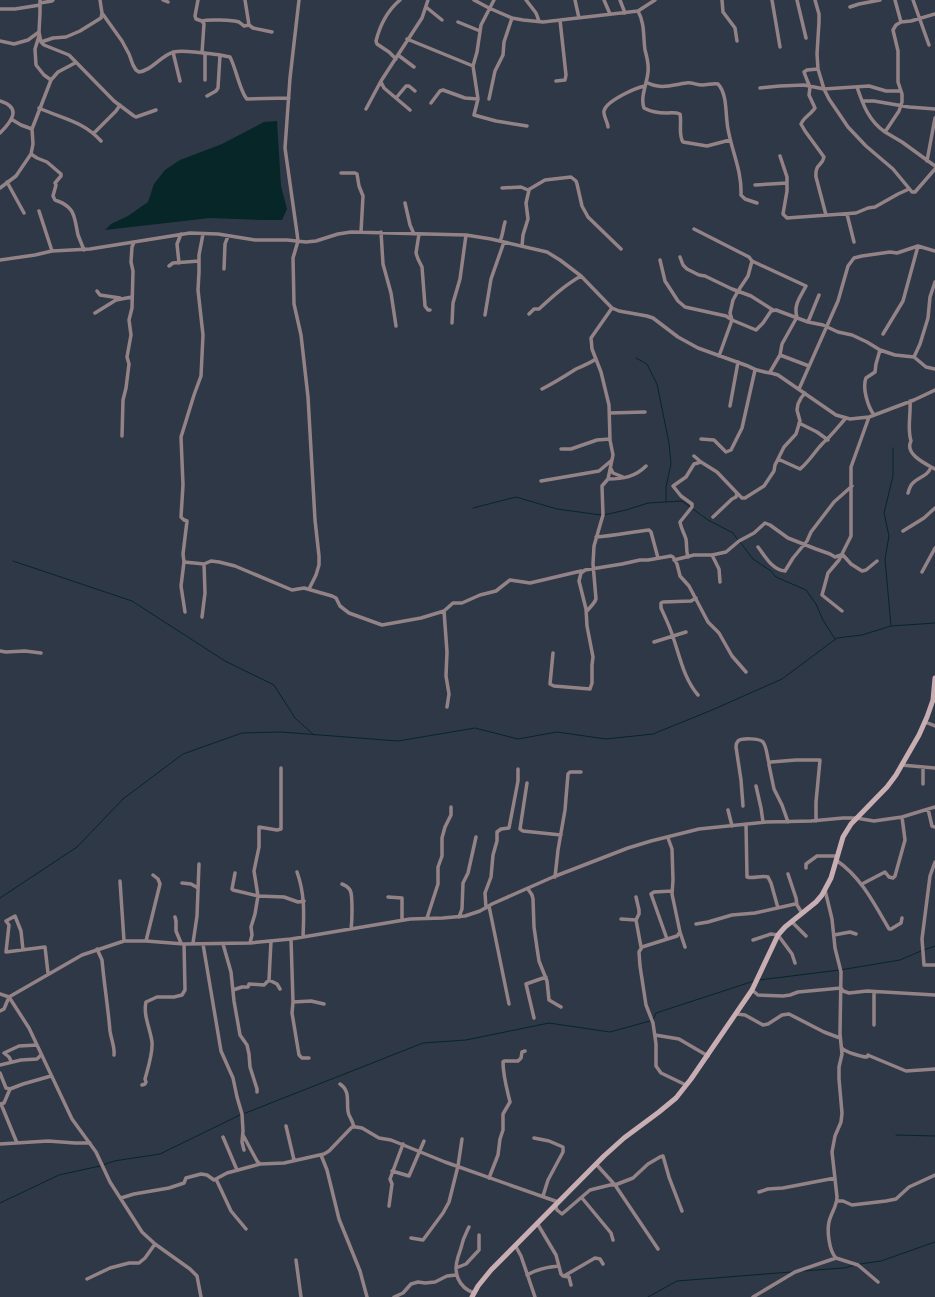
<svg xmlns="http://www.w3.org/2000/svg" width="935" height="1297" font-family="Montserrat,sans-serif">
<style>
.water{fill:#062628}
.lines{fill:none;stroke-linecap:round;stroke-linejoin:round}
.stream{stroke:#062628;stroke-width:1}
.minor{stroke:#948386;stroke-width:3.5}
.secondary{stroke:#c8aeb2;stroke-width:5}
</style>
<rect width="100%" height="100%" fill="#2f3846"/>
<path class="water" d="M277 121 281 186 287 209 282 220H264L210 218 105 230 111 224 128 216 148 202 154 184 165 170 180 160 222 144 264 122Z"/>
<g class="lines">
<path class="stream" d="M636 358 647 364 657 384 669 443 671 464 666 487V502
M473 508 516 497 557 509 601 515
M604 515 626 510 648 503 682 501 708 520 733 533 738 540
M740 542 753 559 771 571 776 577 806 590 816 604 823 620 835 639
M13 561 132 601 225 661 274 685 295 718 314 735
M891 626 885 559 889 536 884 513 893 476V448
M0 898 77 847 123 799 183 754 242 733 281 732 398 741 475 728 518 739 557 732 606 739 653 734 712 710 782 679 837 638 862 635 891 626 935 623
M924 950 935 946
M759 980 840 970 900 960 921 951
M653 1020 656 1013 754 981
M243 1114 423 1043 466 1040 549 1023 610 1032 650 1021
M896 1135 935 1136
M103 1165 114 1161 160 1154 240 1115
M0 1203 59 1175 100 1166
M860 1264 881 1261 935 1242
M802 1271 844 1268 855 1265
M648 1297 677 1281 791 1272"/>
<path class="minor" d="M40 0V13L39 32 41 42 44 45 69 55 114 101 134 116 136 117 156 110
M163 0 168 2
M198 0 195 16 196 19 202 21 204 24 202 53
M245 0 249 25 253 28 272 32
M299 0 290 78 285 148 297 233 298 241 293 258 294 304 301 335 308 397 315 520 319 556V565L316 575 309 589
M474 0 489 8 512 18 523 20 543 22 638 11 655 0
M526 0 536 13 539 21
M575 0 579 18
M604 0 610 14
M620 0 625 13
M722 0 723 12 735 28 737 41
M772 0 780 47
M797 0 806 38
M815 0 819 14V22L817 54 818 69 824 89 829 99 848 127 866 146 893 169 912 192H915L935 169
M895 0 901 22 896 25 893 30 898 51V82L902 94V102L899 111 885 132 902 142 935 166
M913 0 929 45
M40 3 52 1 53 0
M426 7 442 20
M850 7 859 4 880 0
M0 9H15L40 5
M638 11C645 24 643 36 645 50 647 57 649 64 648 72 647 84 640 97 644 108 651 112 659 113 667 113 672 113 675 112 680 114 682 122 678 135 683 142L707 146 730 140
M102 13 122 41 129 54 133 65 136 70 139 72C152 71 161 55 174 52 183 49 210 54 220 55L218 88 216 91 207 96
M202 21C207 19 233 20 239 22 240 23 242 24 244 26L249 25
M458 22 480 31
M901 22 911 21 935 14
M39 36 35 49 36 65 44 75 51 80
M407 39 473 66
M0 41 14 44 28 40 39 32
M41 42 53 38 66 37 80 31 101 18 102 13 100 0
M173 52 180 81
M205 53V80
M220 55 230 57C236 68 240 92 247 99L289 98
M398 55 414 67
M396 59 389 52 377 44 376 41C380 25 387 11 400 0
M818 69 807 70 804 72 807 80 810 87 809 95 815 108C811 114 803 118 801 124L805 131 824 157C822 167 815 163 816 177L826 215
M556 81 565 80 566 75 560 20
M381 82 384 88 410 110
M646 82C660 90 672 85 686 83 692 82 696 85 702 85 708 85 713 83 718 84 728 95 725 115 728 129 732 152 742 171 741 195L745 199 757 203
M857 87C863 105 869 121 885 132
M760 88 780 86 804 85 824 89 869 86 886 91H900
M396 98 406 86H409L415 91
M478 99 473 66 477 52 481 25 494 0
M489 99 495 71 503 55 504 42 512 18
M0 101C22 108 12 121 0 133
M862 101H874L909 107 935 109
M431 103 440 91 443 90 465 98 478 99 474 115 496 121 527 126
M39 108C63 119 83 121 101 141
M366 109 381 81 422 18 428 0
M11 119 21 125 32 129
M608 127C608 122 603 116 604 111 606 101 635 88 645 86
M94 133 116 111 120 105
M31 154 37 158 47 162 61 174V176L55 183 56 185 53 196 55 200C76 207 74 217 78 235 80 240 82 245 84 250
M780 156 787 177V191L783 214 787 218 856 213 868 208 875 207 898 194 909 189
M927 161 935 118
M341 173H355L357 174 359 186 363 196 361 232
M7 182 24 213
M755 185 787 183
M0 188 16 176 31 154 33 144 32 129 51 80 58 72 75 63
M502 188 521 187 528 190 545 180 571 177 576 181 577 184 582 206 588 217 621 249
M405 203 410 225 414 234
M39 211 52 251
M847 214 854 242
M694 229 749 257 752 261 748 276 738 291 733 300 730 313 732 320 719 356
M381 232 383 264 391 293 396 326
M419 234 416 253 418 259 422 267 425 306 428 310H430
M499 241H500C503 235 503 228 505 222
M522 246 523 235 528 219 526 203 529 190
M680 257 683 265 687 269 699 275 705 276 732 289 751 296 773 310
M0 260 35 255 52 251 90 249 190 233 218 234 255 240H287L306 242 316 241 338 234 351 232 466 235 491 239 547 252 560 260 581 276 612 308 619 311 647 316 653 318 678 337 698 348 748 366C760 373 766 371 778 375L836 415 850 419 869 417 914 400 935 390
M660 260 665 281 678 301 685 307 726 316 732 320 756 330 763 323 771 311 776 310 808 322 823 325 838 332 852 335 867 342 880 350 895 355 914 357 926 367 935 369
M752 261 806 286C801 296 793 305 797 317L782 344 780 355 770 372
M179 263 177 244 181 234
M169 266 173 263 199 261
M224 269 225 244 228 236
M97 291 100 295 120 298
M95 313 116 300 132 297
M529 314 534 309H539C552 297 565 285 581 276
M485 315 491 279 504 242
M808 322 819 295
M452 323 453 303 460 279 466 235
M883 334 903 301 918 246 935 251
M780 355 809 366
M914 357 920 344 928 318 930 297 935 282
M542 389C554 383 565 376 576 369 583 366 590 363 596 359
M799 389 838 301 848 266 854 258 862 256 890 252 897 253 918 246
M910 401C911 415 907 428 911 441 904 454 926 464 935 469
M730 406 738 362
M610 413 645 412
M874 415C868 407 862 388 866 378L875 372 876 364 880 350
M799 423 817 432 828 440
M122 436 123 400 126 388 129 364 127 357 131 335 129 320 132 308 133 271 131 262 132 247 134 242
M701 439 714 440 726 452 731 450 742 428 755 370
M561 449H571L597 440 610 439
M694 456 701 462 717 472 737 493
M778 459 800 469C809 462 815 451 823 443 831 436 838 427 845 419
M611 469 613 473 623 477
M608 479C623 479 635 477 646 466
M541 481 599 471 612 460
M908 493C909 490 910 486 912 484 918 476 927 478 931 467
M713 517 732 499 736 497 737 493 742 498H745L764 486 774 471 775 465 784 447 796 434 800 421 797 410 798 404 801 398 805 393
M903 531 924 518 935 508
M596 537C614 536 631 532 649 530L651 532 658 558
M758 547C765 556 772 570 785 571L793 558 807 541 811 532 834 502 852 486
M842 554 851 564 862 571 866 570 877 561
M712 555 719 569 720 582
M688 557C686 551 687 545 686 539 684 533 681 528 680 522L692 507V504L681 496 673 486 686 477 694 464 701 462
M674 560 694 555H712L726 552 739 541 754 533 765 523 770 525 788 538 816 549 830 554 835 557 841 555
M184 562 204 564 211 561 219 562 235 566 292 590 304 588 332 596 336 598 340 606 349 613 382 625 421 618 444 611
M922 572 935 548
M696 598 691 601 663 602 661 603V608C665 617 670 627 673 637 680 657 684 679 698 695
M587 611C590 607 594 604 596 599L593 564 594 546 603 515 602 486 608 479 613 455 610 440 609 405 601 372 592 349 591 338 612 308
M842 611 822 595 828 573 839 560 851 536V467L869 417
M185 612 181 586 184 562 183 554 187 521 184 520 181 517 183 485 181 437 194 395 201 376 203 335 198 290 199 272V255L203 234
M202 617 205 593 204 564
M654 642 686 632
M0 651 6 652 25 651 41 653
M553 653 550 684 554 686 590 689 592 683V665L593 657 587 626 586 609 579 581 581 573 585 570 622 564 640 560H648L671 556 673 557 677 564 680 576 689 586 708 622 719 633 732 656 746 672
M447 707 449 694 446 676 447 652 444 611 453 603H462L480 595 496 591 510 580 530 583 581 571
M925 722 935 726
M901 765 935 768
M527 783 520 829 523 831 561 835
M923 784V767
M756 786 761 808 763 822
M743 806 741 780 736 747C736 745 736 743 738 741 741 738 759 738 763 742 767 747 767 757 769 763
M928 809 932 826 935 827
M728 810 732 826
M788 822 782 805 774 789 769 765V763L771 762 796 760H820L816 802V821
M746 824 747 877C754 879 761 875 768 877L771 883 778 908
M668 838 672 849 673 880 672 894 680 932 685 947
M836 860C861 877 874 903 889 929H891L901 923 902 918
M935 862 930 876 922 939 924 965H935
M806 868V864L817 856H837
M297 872C305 894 304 914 303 937
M235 873 232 889 233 890 258 896 284 897 298 902 304 901
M788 874 796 898 797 905
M555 877 558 850 565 810 568 774 570 772H581
M120 881 124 941
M182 883 191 884 198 888
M342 884C345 885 348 887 350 890 353 895 352 922 351 929
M862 884 885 872 889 877 893 878 895 876 905 840 902 817
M528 889 532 895 533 899 534 927 537 948 539 961 547 981 549 1000 561 1007
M825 890 832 919 835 948 841 972 840 1034 842 1054 839 1067V1079L842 1113 841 1122 835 1136 832 1152 837 1197C837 1206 831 1213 829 1222 827 1231 829 1251 836 1258L858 1265 878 1282
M388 897 402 898V920
M636 897 639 910V914L636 920 641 947
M489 906 509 1004
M486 908 485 893 491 877 493 855 497 841V832L501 829 509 828 518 781V769
M175 917 176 921V931L181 943
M459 917 462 909 463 883 468 873 476 837
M427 918 438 884V867L442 856V838L445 827 451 815V807
M621 919 636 920
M792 922 806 936
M696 924 708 922 732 915 755 913 795 904 797 905 802 913
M680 932 677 936 642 947 639 952 640 966 646 1005 653 1023 656 1044V1066L661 1073 686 1085
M834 935 850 932 856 934
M291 939 293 1002 292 1013 299 1055 302 1058H309
M667 939 651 894 654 892 672 891
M753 940 771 934 778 935 792 954 795 963
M146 941 160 884 158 879 153 875
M193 943 197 916 199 864
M250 943 252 935 251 927 255 914 258 896 254 871 259 847V827L277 830 281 829V768
M203 944 221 1051 233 1078 237 1097 242 1114 243 1131 242 1142 244 1150
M223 944 231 972 234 1001 240 1035 247 1045 249 1054 250 1067 257 1089V1092
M97 949 102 960C104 983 108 1007 110 1031 111 1039 115 1047 114 1055
M23 950 21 931 15 916 6 921 9 925 6 952 45 947 48 973
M269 980 271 941
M233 990 242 987H248L249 984 264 985 269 980 277 984 280 989
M752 990 758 995 783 996 790 995 798 992 841 988 843 991 849 993 867 991 935 995
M874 992V1025
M0 994 9 997 82 955 124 941H146L184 944 250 943 291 939 410 919 443 918 465 916 480 911 492 904 553 877 628 848 651 841 699 829 766 822 811 821 843 818H856L874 821 902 817 935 807
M293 1002 311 1001 324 1004
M0 1011 4 1009 9 997 29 1028 72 1119 96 1152 110 1182 142 1232 155 1244 190 1269 197 1276 201 1297
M737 1014 745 1015 763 1025 768 1024 782 1015 789 1014 824 1032 840 1038
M534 1018 526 984 546 977
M655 1035 679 1039 708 1056
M842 1048C845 1052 862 1057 867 1057L868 1055 870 1056 906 1071 935 1069
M11 1061 9 1057 4 1053 19 1046 37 1045
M0 1065 21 1060 37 1059 41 1055
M0 1073 6 1088 10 1089
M340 1084C352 1092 345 1105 349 1115 351 1119 353 1122 354 1127
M142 1085 145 1084 146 1082 145 1079C148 1068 153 1053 152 1042 150 1028 143 1015 146 1002L157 997H174L182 995 185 990 184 944
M0 1104 4 1103 10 1089 23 1084 51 1076
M1 1104 17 1143
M286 1126 294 1160
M243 1135 257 1161 260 1164
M223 1137 237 1170
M534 1138 549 1141 563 1147V1152L548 1180 543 1196
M0 1144 48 1141 75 1143H90
M321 1155 327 1170 339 1219 360 1271 367 1297
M596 1164 615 1185 658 1249
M392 1171 409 1176 424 1141
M489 1178 498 1155 500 1139 503 1130V1114L510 1102C507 1089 503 1076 503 1062L504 1061H518L521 1058 522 1052 525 1051
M216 1179 231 1211 246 1229
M759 1192 768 1189 783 1188 835 1178
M121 1198 134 1194 169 1188 184 1183 186 1178 201 1174 207 1175 214 1180 227 1173 260 1164 284 1163 324 1154 329 1151 352 1127H356L362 1128 379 1138 391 1140 445 1162 558 1202
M582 1198 611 1233 613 1240
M837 1201H843L852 1205 886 1201 896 1199 909 1187 935 1175
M555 1205 557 1210 562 1214 590 1190 610 1185H615L633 1178 648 1164 660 1157 663 1156 669 1177 682 1211
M389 1206 392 1184 390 1179 403 1144
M537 1223 556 1255 561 1274 563 1276 569 1277 571 1285
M469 1227C465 1235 463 1238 461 1248 460 1251 459 1254 458 1257 453 1273 458 1287 474 1293
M411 1238 423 1240 443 1213 449 1202 458 1166 462 1139
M515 1245 521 1256 535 1297
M296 1260 301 1297
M456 1268 466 1264 479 1250V1235
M527 1275C537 1269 547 1267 559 1266
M564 1276 595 1258 600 1259 603 1264
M87 1279 110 1268 129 1263H139L145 1258 155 1244
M394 1297 403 1293 411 1284 418 1282 425 1283 435 1282 447 1276 456 1275
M753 1297 795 1272 836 1258"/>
<path class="secondary" d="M472 1297 478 1286 491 1270 604 1156 624 1138 659 1112 676 1098 691 1079 752 990 778 935 785 927 816 902 822 895 831 878 843 837 851 824 887 787 896 775 919 735 927 717 933 700 935 678"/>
</g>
</svg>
